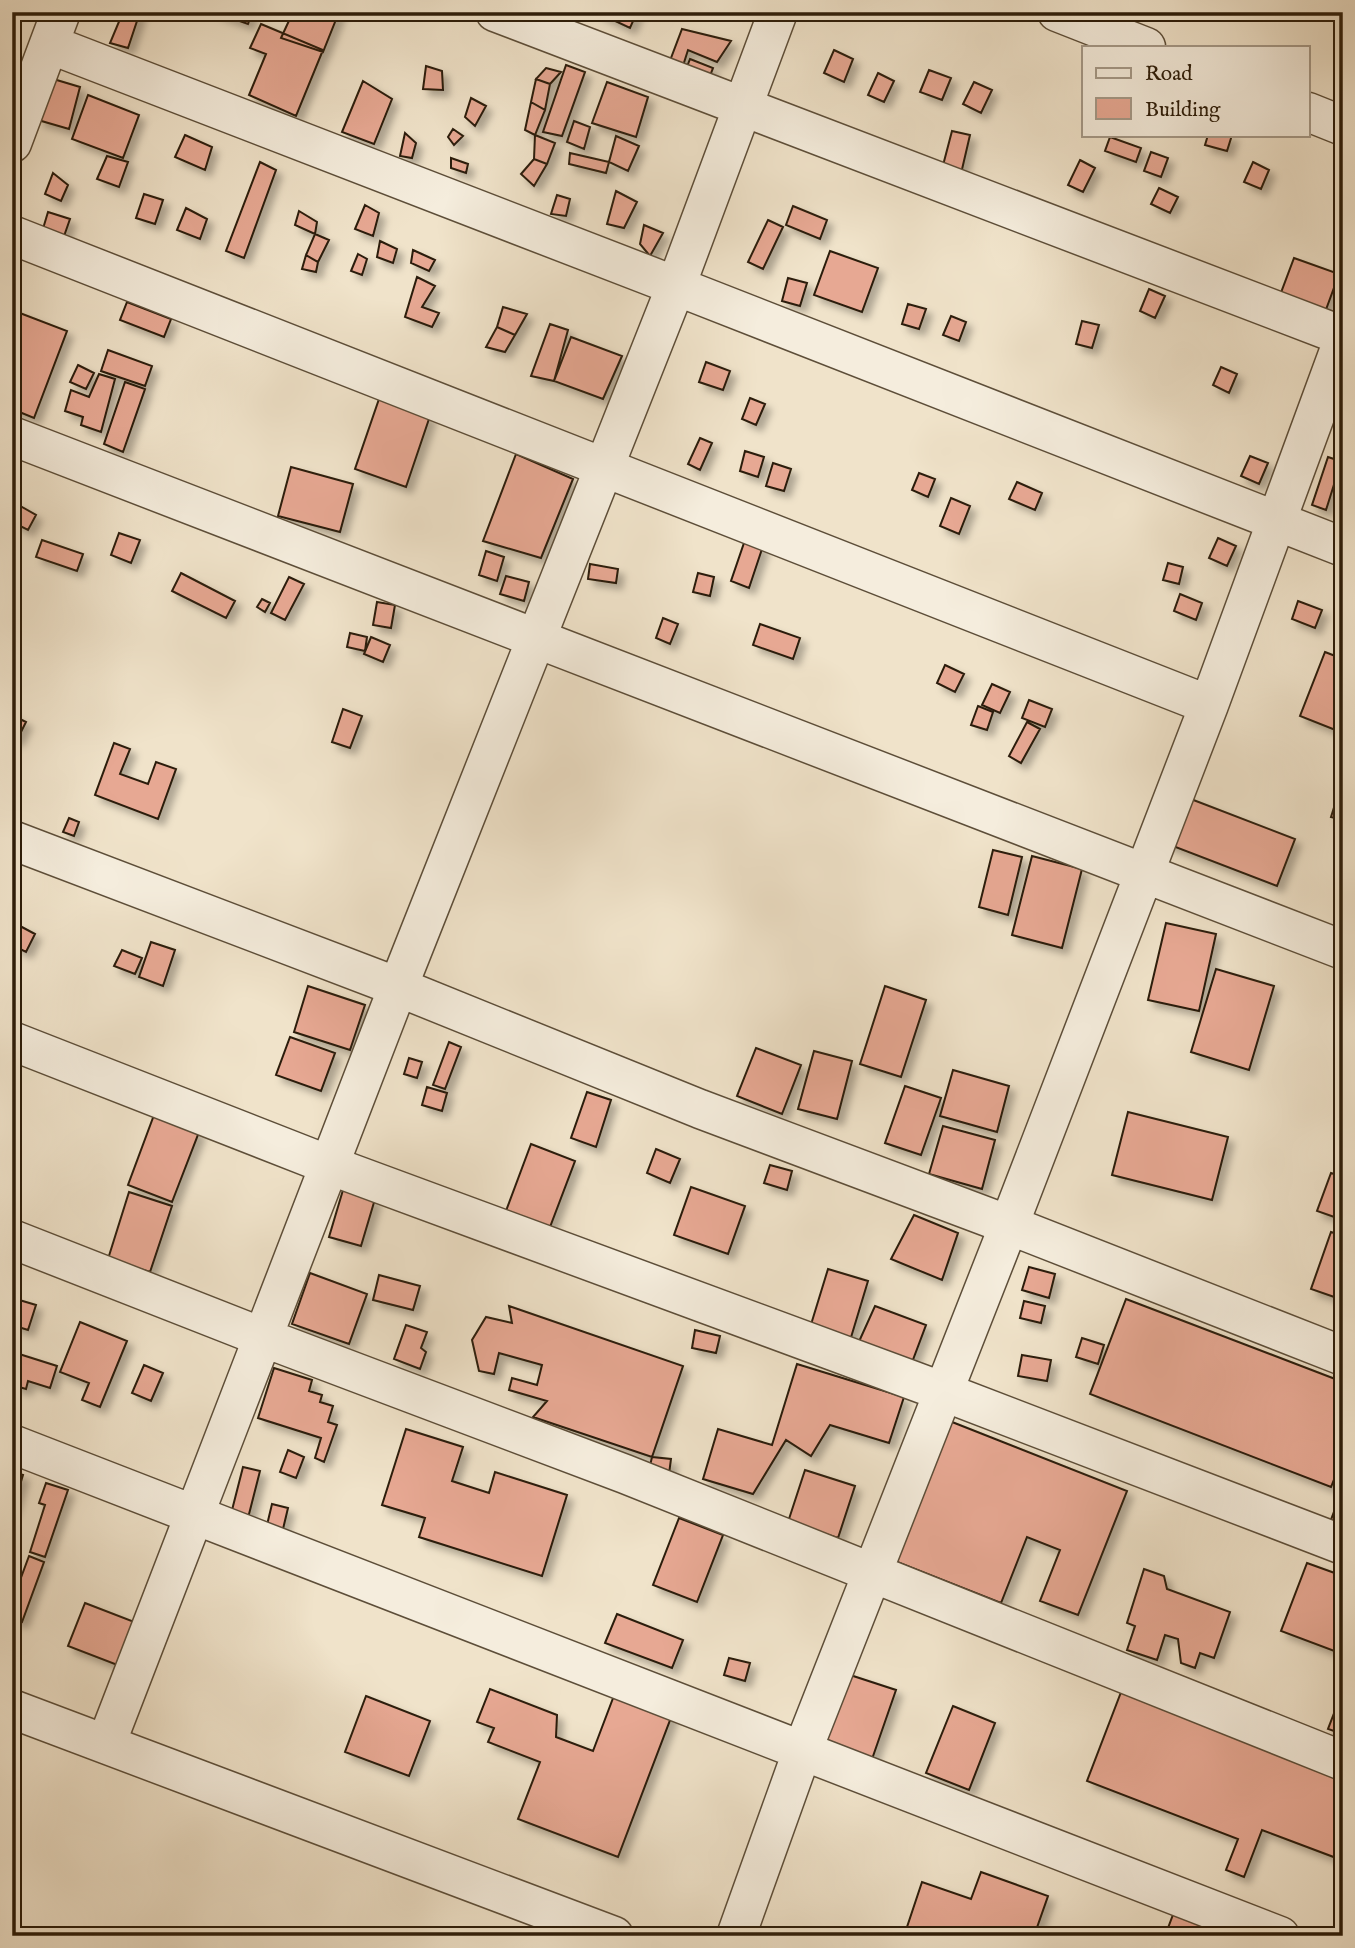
<svg xmlns="http://www.w3.org/2000/svg" width="1355" height="1948" font-family="'IM FELL English',serif">
<style>
.building{fill:#e7a893;stroke:#2c1c09;stroke-width:2;filter:url(#shadow)}
.lines{fill:none;stroke-linecap:round;stroke-linejoin:round}
.minor-casing{stroke:#5d4e39;stroke-width:41}
.minor{stroke:#f5eddd;stroke-width:38}
</style>
<defs>
<filter id="shadow"><feDropShadow dx="6" dy="6" stdDeviation="3.5" flood-color="#0004"/></filter>
</defs>
<rect width="100%" height="100%" fill="#f0e3ca"/>
<filter id="stains"><feTurbulence type="fractalNoise" baseFrequency=".00286" numOctaves="4"/><feColorMatrix values="0 0 0 0 .2 0 0 0 0 .09 0 0 0 0 .02 0 0 0 .5 -.17"/></filter>
<radialGradient id="worn" r=".72"><stop offset=".6" stop-color="#630" stop-opacity="0"/><stop offset="1" stop-color="#630" stop-opacity=".3"/></radialGradient>
<path class="building" d="M123 12H140L128 48 110 43Z
M214 12H252L248 24Z
M293 12H339L323 52 281 38Z
M596 12H637L630 28Z
M261 24 323 50 296 116 249 95 266 54 250 48Z
M682 29 731 41 717 62 688 50 681 72 668 66Z
M834 50 853 59 844 82 824 73Z
M690 59 713 68 706 86 683 77Z
M566 65 585 72 562 136 543 132Z
M426 66 442 71 443 90 423 89Z
M546 68 561 72 550 84 536 79Z
M929 70 951 78 942 100 920 92Z
M878 73 894 81 884 102 868 95Z
M50 78 80 87 69 129 38 120Z
M536 79 550 84 545 110 531 102Z
M363 81 392 99 374 144 342 132Z
M607 82 648 97 636 137 592 123Z
M974 82 992 90 981 113 963 104Z
M88 95 139 115 123 158 72 139Z
M471 98 486 106 475 126 465 117Z
M531 102 545 110 535 135 525 130Z
M574 121 590 127 584 149 567 142Z
M453 129 463 136 454 145 448 137Z
M952 131 970 135 960 178 941 173Z
M405 133 416 143 412 158 400 156Z
M185 135 212 147 205 170 175 157Z
M535 135 555 143 547 164 534 159Z
M1208 135H1232L1227 151 1205 145Z
M616 136 639 146 628 171 609 162Z
M1110 137 1141 148 1136 162 1105 151Z
M1151 152 1168 158 1161 177 1144 171Z
M570 153 609 162 606 173 569 164Z
M107 156 128 162 119 187 97 179Z
M451 158 468 164 466 173 451 168Z
M534 159 547 164 534 186 521 174Z
M1080 160 1095 168 1083 192 1068 185Z
M260 162 276 170 244 258 226 251Z
M1253 162 1269 170 1261 189 1244 182Z
M53 173 68 185 61 201 45 194Z
M1159 188 1178 197 1170 213 1151 204Z
M616 191 637 202 624 228 607 224Z
M144 194 163 200 155 224 136 218Z
M557 195 570 199 566 216 551 214Z
M365 205 379 213 373 236 355 229Z
M793 206 827 220 820 239 786 225Z
M186 208 207 219 200 239 177 230Z
M299 211 317 222 315 234 295 225Z
M48 212 70 219 63 239 42 232Z
M768 220 783 227 763 269 748 262Z
M644 225 663 233 650 256 640 244Z
M315 234 329 240 318 262 306 255Z
M380 241 397 249 393 263 377 257Z
M413 250 435 260 429 271 411 263Z
M830 251 878 268 862 312 814 295Z
M358 254 367 259 362 275 351 271Z
M306 255 318 262 316 272 302 269Z
M1294 258 1339 274 1324 315 1279 298Z
M417 277 435 286 422 307 439 313 432 327 405 317Z
M788 278 807 283 800 306 782 301Z
M1149 289 1165 296 1155 318 1140 311Z
M127 302 171 319 164 337 120 320Z
M908 304 926 309 919 329 902 324Z
M503 307 527 314 515 335 497 327Z
M12 310 67 331 34 418 12 409Z
M951 316 966 322 959 341 943 335Z
M1082 321 1099 325 1092 348 1076 344Z
M550 324 568 330 554 381 531 376Z
M497 327 515 335 505 352 486 347Z
M571 337 622 356 603 399 554 381Z
M108 350 152 366 145 386 101 371Z
M706 362 730 371 723 390 699 382Z
M78 365 94 373 86 389 70 382Z
M1221 367 1237 374 1229 393 1213 385Z
M99 374 115 379 101 432 81 425 83 417 65 411 71 390 89 397Z
M125 382 145 389 123 452 104 444Z
M750 398 765 404 756 425 742 419Z
M379 399 430 416 406 487 355 469Z
M700 438 712 443 700 470 688 464Z
M745 451 764 457 758 477 740 471Z
M516 454 573 479 541 558 483 541Z
M1250 456 1268 463 1259 484 1241 476Z
M1328 457 1343 462V477L1337 475 1326 510 1312 505Z
M773 463 791 469 784 491 766 486Z
M291 467 353 484 340 532 278 516Z
M919 473 935 479 928 497 912 490Z
M1017 482 1042 493 1035 510 1009 499Z
M951 498 970 506 959 534 940 526Z
M15 503 36 515 28 530 12 522V508Z
M119 533 140 540 131 563 111 555Z
M1218 538 1236 546 1227 566 1209 558Z
M42 540 83 554 77 571 36 557Z
M745 540 763 546 749 588 731 581Z
M486 551 504 557 497 581 479 575Z
M1168 563 1183 567 1179 584 1163 580Z
M590 564 618 569 616 583 588 579Z
M181 573 235 601 226 618 172 591Z
M698 573 714 577 710 596 693 592Z
M506 576 529 582 524 601 500 594Z
M289 577 304 584 285 620 271 613Z
M1180 594 1202 603 1196 620 1174 611Z
M262 599 270 603 265 612 257 607Z
M1298 601 1322 610 1315 628 1292 619Z
M377 602 395 605 391 628 373 625Z
M663 618 678 624 670 644 656 638Z
M760 624 800 638 793 659 753 645Z
M350 633 367 637 365 651 347 647Z
M371 637 390 645 383 662 364 654Z
M1325 652 1343 659V733L1300 716Z
M945 665 964 674 955 692 937 683Z
M992 684 1010 692 1000 713 982 705Z
M1029 700 1052 709 1045 727 1022 718Z
M978 706 993 712 987 730 971 725Z
M343 709 362 716 350 748 332 742Z
M12 715 26 722 17 740 12 738Z
M1027 722 1040 729 1021 763 1009 756Z
M114 743 130 749 120 774 148 784 156 762 176 769 158 819 95 795Z
M1343 779V820L1331 817Z
M1183 796 1295 839 1277 886 1165 843Z
M69 818 79 822 74 836 63 832Z
M993 850 1022 857 1008 915 979 907Z
M1032 856 1082 869 1062 948 1012 935Z
M1166 923 1216 934 1199 1011 1148 1000Z
M20 926 35 934 26 952 12 945Z
M151 942 175 950 163 986 139 977Z
M122 950 142 958 135 974 114 966Z
M1216 969 1274 986 1249 1070 1191 1052Z
M308 986 365 1005 350 1050 294 1032Z
M885 986 926 1000 901 1077 860 1064Z
M290 1037 335 1053 321 1091 276 1075Z
M449 1042 461 1047 445 1089 433 1085Z
M756 1048 801 1065 782 1114 737 1096Z
M814 1051 852 1061 837 1119 798 1109Z
M409 1058 422 1062 417 1078 404 1074Z
M953 1070 1009 1086 997 1132 940 1116Z
M905 1086 941 1098 921 1155 885 1143Z
M427 1087 447 1093 442 1111 422 1105Z
M587 1092 611 1100 596 1147 571 1138Z
M1128 1112 1228 1137 1212 1200 1112 1175Z
M154 1115 199 1132 172 1202 128 1185Z
M943 1126 995 1140 982 1189 929 1174Z
M531 1144 575 1161 550 1227 506 1211Z
M656 1149 680 1159 670 1183 647 1173Z
M770 1165 792 1171 787 1190 764 1183Z
M1331 1173 1343 1177V1220L1317 1211Z
M691 1187 745 1206 728 1254 674 1235Z
M343 1190 375 1199 361 1246 329 1237Z
M129 1192 172 1206 150 1272 108 1259Z
M914 1215 958 1233 942 1280 891 1259Z
M1331 1232 1343 1236V1300L1311 1289Z
M1029 1267 1055 1274 1049 1298 1022 1290Z
M828 1269 868 1281 849 1344 809 1331Z
M310 1273 367 1294 349 1344 292 1324Z
M379 1275 420 1286 413 1310 373 1300Z
M16 1299 36 1305 28 1330 12 1325V1312Z
M1126 1299 1343 1382V1457L1331 1487 1090 1394Z
M1024 1301 1045 1306 1041 1323 1020 1318Z
M509 1306 683 1366 652 1457 533 1417 547 1401 509 1390 512 1378 537 1385 542 1365 499 1353 494 1374 479 1371 472 1340 486 1317 512 1323Z
M875 1306 926 1325 911 1365 857 1346Z
M80 1322 127 1341 100 1407 82 1400 89 1383 60 1372Z
M406 1325 427 1332 421 1348 426 1352 420 1369 394 1359Z
M695 1330 720 1336 716 1353 692 1348Z
M1082 1338 1104 1345 1098 1364 1076 1357Z
M16 1353 57 1366 50 1388 28 1381 26 1389 12 1385V1364Z
M1022 1355 1051 1360 1047 1381 1018 1376Z
M797 1364 904 1397 889 1443 830 1425 811 1456 786 1440 753 1494 703 1479 718 1429 772 1445Z
M144 1365 163 1373 151 1401 132 1393Z
M274 1368 312 1380 309 1391 322 1395 320 1402 333 1406 328 1422 337 1425 324 1462 315 1458 321 1438 258 1418Z
M947 1420 1127 1491 1078 1615 1040 1601 1060 1550 1027 1537 1001 1603 892 1560Z
M406 1429 463 1447 452 1481 489 1493 495 1472 567 1495 542 1576 419 1537 425 1518 382 1505Z
M288 1450 304 1457 296 1478 280 1472Z
M652 1457 671 1459 669 1474 649 1470Z
M243 1467 260 1471 248 1518 231 1514Z
M805 1470 855 1486 838 1538 788 1522Z
M12 1472 23 1475 12 1512Z
M46 1483 68 1490 45 1557 30 1552 45 1505 39 1503Z
M1343 1488V1530L1329 1525Z
M272 1504 288 1508 283 1529 267 1525Z
M679 1518 723 1535 697 1602 653 1585Z
M29 1556 44 1562 22 1622 12 1619V1602Z
M1307 1563 1343 1576V1638L1337 1652 1281 1631Z
M1144 1569 1164 1576 1167 1589 1230 1612 1214 1658 1200 1653 1195 1668 1181 1663 1178 1639 1165 1635 1157 1660 1127 1650 1135 1626 1127 1623Z
M85 1603 137 1623 120 1666 68 1646Z
M617 1614 683 1640 672 1668 605 1643Z
M729 1658 750 1663 745 1681 724 1675Z
M844 1673 896 1690 871 1762 820 1744Z
M618 1685 675 1707 618 1857 518 1819 540 1762 488 1742 494 1728 477 1722 490 1689 557 1715 556 1737 593 1751Z
M1123 1687 1343 1771V1856L1339 1859 1262 1830 1244 1877 1226 1870 1238 1839 1087 1781Z
M1343 1690V1734L1328 1729Z
M366 1696 430 1721 409 1776 345 1752Z
M953 1706 995 1723 969 1790 926 1773Z
M981 1872 1048 1896 1034 1936H904L922 1882 971 1899Z
M1174 1912 1204 1923 1200 1935 1202 1936H1165Z"/>
<g class="lines">
<defs>
<path id="minor" d="M495 12 1343 336
M1057 12 1146 47
M49 44 676 286 1343 547
M1308 112 1343 126
M12 143 61 12
M12 235 1209 705
M12 436 1343 950
M12 840 398 987 700 1109 1009 1225 1343 1356
M12 1041 329 1165 944 1392 1343 1545
M12 1239 262 1337 625 1474 1343 1761
M12 1444 1280 1936
M12 1709 614 1936
M106 1744 398 987 676 286 778 12
M736 1936 803 1749 1009 1225 1209 705 1343 340"/>
</defs>
<use href="#minor" class="minor-casing"/>
<use href="#minor" class="minor"/>
</g>
<rect width="1355" height="1948" fill="none" stroke="#f0e3ca" stroke-width="42"/>
<rect x="14" y="14" width="1327" height="1920" fill="none" stroke="#2c1c09" stroke-width="3.5"/>
<rect x="21" y="21" width="1313" height="1906" fill="none" stroke="#2c1c09" stroke-width="2"/>
<rect x="1082" y="46" width="228" height="91" fill="#f5eddd" stroke="#a59988" stroke-width="2"/>
<rect x="1096" y="68" width="35" height="10" fill="#f5eddd" stroke="#a59988" stroke-width="2"/>
<text x="1145" y="80" font-size="21" fill="#2c1c09">Road</text>
<rect x="1096" y="98" width="35" height="21" fill="#e7a893" stroke="#a59988" stroke-width="2"/>
<text x="1145" y="116" font-size="21" fill="#2c1c09">Building</text>
<rect width="100%" height="100%" filter="url(#stains)"/>
<rect width="100%" height="100%" fill="url(#worn)"/>
</svg>
